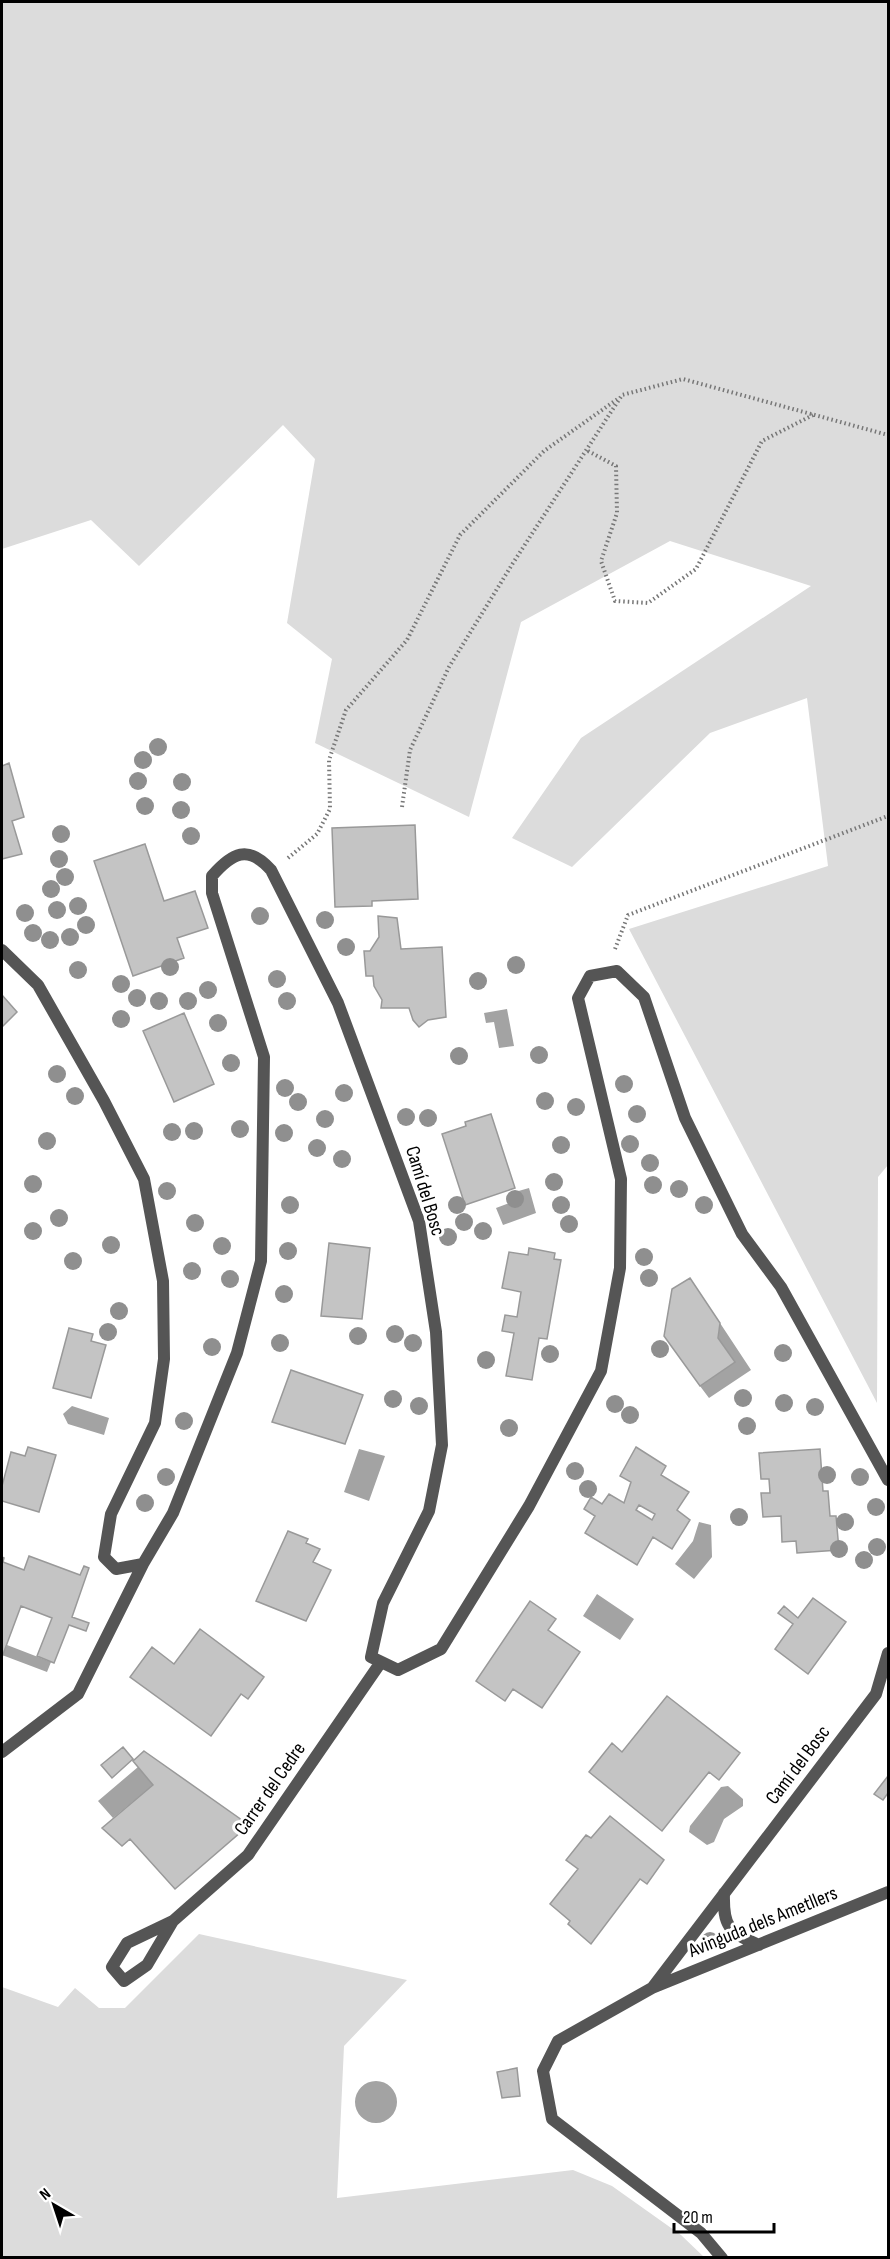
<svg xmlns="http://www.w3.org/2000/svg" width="890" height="2259" font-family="'Sofia Sans Condensed',sans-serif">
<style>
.green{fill:#dcdcdc}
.water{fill:#a3a3a3}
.building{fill:#c4c4c4;stroke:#999;stroke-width:1.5;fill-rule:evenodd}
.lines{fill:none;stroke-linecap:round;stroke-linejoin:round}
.path{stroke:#777;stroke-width:4;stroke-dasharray:1.5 3;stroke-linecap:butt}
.minor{stroke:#555;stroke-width:12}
.tree{fill:#8f8f8f}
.labels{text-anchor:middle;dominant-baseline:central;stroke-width:6;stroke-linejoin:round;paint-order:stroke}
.street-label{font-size:20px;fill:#000;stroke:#fff}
</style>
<rect width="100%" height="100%" fill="#fff"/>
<path class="green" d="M2 2H888V1165L878 1177 877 1403 629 929 828 866 807 698 710 733 572 867 512 838 581 738 811 586 670 541 521 622 469 817 315 743 332 659 287 623 315 459 283 425 139 566 91 520 2 549Z
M199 1934 407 1980 344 2046 337 2198 573 2170 612 2186 681 2235 704 2257H2V1987L58 2007 75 1988 99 2008H125Z"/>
<path class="water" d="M507 1009 514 1046 499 1048 494 1022 486 1023 484 1013Z
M529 1188 536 1213 503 1225 496 1208 517 1200 515 1192Z
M720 1323 751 1370 709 1398 700 1386 735 1362 718 1338Z
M72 1406 109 1418 104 1435 68 1424 63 1414Z
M359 1449 385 1456 369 1501 344 1492Z
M699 1522 711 1525 712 1557 694 1579 675 1564 693 1541Z
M597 1594 634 1619 620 1640 583 1616Z
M7 1645 51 1662 47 1672 2 1655Z
M138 1767 153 1785 113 1818 98 1801Z
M728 1786 743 1799V1806L724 1819 714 1842 707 1845 689 1832 690 1826 721 1787Z
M355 2102a21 21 0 1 1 42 0a21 21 0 1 1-42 0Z"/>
<path class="building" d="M9 763 24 817 12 821 22 854 2 859V766Z
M415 825 418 899 372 901V906L335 907 332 828Z
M145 844 164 901 195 891 208 928 177 938 184 958 133 976 94 861Z
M378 916 397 918 401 949 442 947 446 1017 428 1020 419 1027 413 1020 409 1008H381L382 1000 374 986 373 976H366L364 951H370L379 937Z
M2 995 17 1012 2 1027Z
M184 1013 214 1084 174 1102 143 1031Z
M491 1114 515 1188 465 1205 442 1134 466 1126 465 1122Z
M329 1243 370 1248 362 1319 321 1316Z
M529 1248 555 1253 554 1259 561 1260 547 1339 539 1338 532 1380 506 1376 514 1333 502 1331 505 1315 517 1317 521 1292 502 1288 509 1252 528 1255Z
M690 1278 720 1323 718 1338 735 1362 700 1386 664 1336 672 1289Z
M69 1328 93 1334 91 1341 106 1345 91 1398 53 1388Z
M291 1370 363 1395 345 1444 272 1422Z
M28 1447 56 1455 39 1512 2 1501V1486L11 1452 25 1456Z
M636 1447 666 1466 661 1475 689 1492 677 1510 690 1520 672 1549 653 1537 637 1565 585 1533 595 1516 584 1509 591 1497 602 1504 609 1494 624 1503 631 1482 620 1476ZM639 1505 655 1514 652 1520 636 1510Z
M820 1449 823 1491H828L830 1516H836L839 1550 797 1553 796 1541 782 1542 781 1516 763 1517 761 1493H770L769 1479H761L759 1453Z
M288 1531 308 1539 306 1543 320 1549 313 1562 331 1570 306 1621 256 1601Z
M29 1556 80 1575 84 1566 89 1568 72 1617 89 1623 86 1631 69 1625 54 1663 37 1656 52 1618 21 1606 2 1657V1557L4 1558 3 1562 24 1570Z
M813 1598 846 1622 808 1674 775 1649 793 1624 778 1613 784 1606 798 1618Z
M530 1601 556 1619 548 1630 580 1652 542 1708 513 1689 505 1701 476 1681Z
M200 1629 264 1677 248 1699 241 1694 211 1736 130 1677 152 1647 174 1664Z
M667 1696 740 1753 719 1780 709 1772 662 1831 589 1772 612 1743 622 1752Z
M123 1747 133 1759 112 1778 101 1765Z
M144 1751 249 1825 175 1889 130 1839 122 1846 102 1828 153 1785 133 1761Z
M888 1776V1793L883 1800 874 1794Z
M610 1816 664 1860 647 1884 640 1879 591 1944 568 1924 570 1921 550 1904 578 1869 566 1860 586 1835 591 1838Z
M517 2068 520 2096 502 2098 497 2072Z"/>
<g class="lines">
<path class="path" d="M588 451 616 466 617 513 601 561 615 601 648 603 696 569 762 441 813 415
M402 807 410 750 449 667 513 563 622 395 683 379 888 435
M288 858 317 834 330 809 329 760 346 710 407 640 460 535 544 451 619 398
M615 949 628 915 888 816"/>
<path class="minor" d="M2 950 38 985 104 1101 144 1179 163 1281 164 1359 155 1423 111 1514 104 1557 116 1569 143 1564 173 1513 237 1353 261 1261 264 1057 212 893V876C232 853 248 844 271 870L338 1003 419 1221 436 1332 442 1445 429 1511 383 1603 371 1657 398 1670 441 1649 529 1506 601 1371 620 1268 621 1179 578 998 590 976 617 971 644 997 685 1118 742 1234 781 1287 888 1480
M2 1752 78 1694 143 1564
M724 1893C723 1926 728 1932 759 1945
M173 1921 147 1965 124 1981 112 1967 127 1943 173 1921 248 1855 381 1662
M653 1987 876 1694 888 1653
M722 2258 701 2233 552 2119 543 2071 558 2041 652 1988 888 1892"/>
</g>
<g class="tree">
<circle cx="158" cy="747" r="9"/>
<circle cx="143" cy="760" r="9"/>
<circle cx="138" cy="781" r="9"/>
<circle cx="182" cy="782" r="9"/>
<circle cx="145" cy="806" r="9"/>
<circle cx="181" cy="810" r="9"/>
<circle cx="61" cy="834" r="9"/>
<circle cx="191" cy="836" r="9"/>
<circle cx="59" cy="859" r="9"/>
<circle cx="65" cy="877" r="9"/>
<circle cx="51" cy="889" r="9"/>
<circle cx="78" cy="906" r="9"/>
<circle cx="57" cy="910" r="9"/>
<circle cx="25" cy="913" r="9"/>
<circle cx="260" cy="916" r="9"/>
<circle cx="325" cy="920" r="9"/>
<circle cx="86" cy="925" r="9"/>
<circle cx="33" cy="933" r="9"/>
<circle cx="70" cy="937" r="9"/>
<circle cx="50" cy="940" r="9"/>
<circle cx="346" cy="947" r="9"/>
<circle cx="516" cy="965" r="9"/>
<circle cx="170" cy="967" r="9"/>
<circle cx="78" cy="970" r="9"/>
<circle cx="277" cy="979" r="9"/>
<circle cx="478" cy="981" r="9"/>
<circle cx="121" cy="984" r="9"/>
<circle cx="208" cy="990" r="9"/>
<circle cx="137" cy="998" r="9"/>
<circle cx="159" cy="1001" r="9"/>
<circle cx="188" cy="1001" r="9"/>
<circle cx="287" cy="1001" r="9"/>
<circle cx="121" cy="1019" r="9"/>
<circle cx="218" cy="1023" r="9"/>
<circle cx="539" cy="1055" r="9"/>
<circle cx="459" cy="1056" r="9"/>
<circle cx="231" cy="1063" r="9"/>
<circle cx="57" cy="1074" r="9"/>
<circle cx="624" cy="1084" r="9"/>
<circle cx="285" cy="1088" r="9"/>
<circle cx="344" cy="1093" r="9"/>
<circle cx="75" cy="1096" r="9"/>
<circle cx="545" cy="1101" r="9"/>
<circle cx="298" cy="1102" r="9"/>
<circle cx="576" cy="1107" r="9"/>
<circle cx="637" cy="1114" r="9"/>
<circle cx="406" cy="1117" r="9"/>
<circle cx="428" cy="1118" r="9"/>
<circle cx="325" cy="1119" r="9"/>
<circle cx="240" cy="1129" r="9"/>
<circle cx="194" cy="1131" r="9"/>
<circle cx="172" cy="1132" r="9"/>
<circle cx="284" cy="1133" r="9"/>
<circle cx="47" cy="1141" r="9"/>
<circle cx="630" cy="1144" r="9"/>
<circle cx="561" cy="1145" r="9"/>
<circle cx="317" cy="1148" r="9"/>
<circle cx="342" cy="1159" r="9"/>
<circle cx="650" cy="1163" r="9"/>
<circle cx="554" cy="1182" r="9"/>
<circle cx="33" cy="1184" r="9"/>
<circle cx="653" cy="1185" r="9"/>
<circle cx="679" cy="1189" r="9"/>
<circle cx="167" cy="1191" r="9"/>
<circle cx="515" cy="1199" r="9"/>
<circle cx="290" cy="1205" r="9"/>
<circle cx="457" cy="1205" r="9"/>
<circle cx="561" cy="1205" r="9"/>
<circle cx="704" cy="1205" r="9"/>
<circle cx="59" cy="1218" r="9"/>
<circle cx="464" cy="1222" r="9"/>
<circle cx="195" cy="1223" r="9"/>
<circle cx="569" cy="1224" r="9"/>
<circle cx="33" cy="1231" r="9"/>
<circle cx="483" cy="1231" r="9"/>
<circle cx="448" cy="1237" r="9"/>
<circle cx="111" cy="1245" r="9"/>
<circle cx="222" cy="1246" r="9"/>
<circle cx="288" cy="1251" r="9"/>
<circle cx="644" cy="1257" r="9"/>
<circle cx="73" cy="1261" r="9"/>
<circle cx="192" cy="1271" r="9"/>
<circle cx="649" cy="1278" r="9"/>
<circle cx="230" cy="1279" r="9"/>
<circle cx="284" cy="1294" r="9"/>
<circle cx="119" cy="1311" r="9"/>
<circle cx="108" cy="1332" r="9"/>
<circle cx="395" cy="1334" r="9"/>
<circle cx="358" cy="1336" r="9"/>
<circle cx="280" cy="1343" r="9"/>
<circle cx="413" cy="1343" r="9"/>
<circle cx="212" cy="1347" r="9"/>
<circle cx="660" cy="1349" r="9"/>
<circle cx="783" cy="1353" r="9"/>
<circle cx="550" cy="1354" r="9"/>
<circle cx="486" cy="1360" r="9"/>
<circle cx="743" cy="1398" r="9"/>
<circle cx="393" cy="1399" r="9"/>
<circle cx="784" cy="1403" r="9"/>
<circle cx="615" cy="1404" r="9"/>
<circle cx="419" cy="1406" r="9"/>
<circle cx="815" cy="1407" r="9"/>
<circle cx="630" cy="1415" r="9"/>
<circle cx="184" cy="1421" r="9"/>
<circle cx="747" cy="1426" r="9"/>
<circle cx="509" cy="1428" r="9"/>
<circle cx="575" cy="1471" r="9"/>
<circle cx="827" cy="1475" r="9"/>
<circle cx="166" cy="1477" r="9"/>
<circle cx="860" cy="1477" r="9"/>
<circle cx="588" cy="1489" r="9"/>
<circle cx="145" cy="1503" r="9"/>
<circle cx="876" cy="1507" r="9"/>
<circle cx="739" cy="1517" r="9"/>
<circle cx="845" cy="1522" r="9"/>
<circle cx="877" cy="1547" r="9"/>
<circle cx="839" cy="1549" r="9"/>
<circle cx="864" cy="1560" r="9"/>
<circle cx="710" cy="1941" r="9"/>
</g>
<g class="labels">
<g class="street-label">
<text transform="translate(425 1191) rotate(73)">Camí del Bosc</text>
<text transform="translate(798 1765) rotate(-53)">Camí del Bosc</text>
<text transform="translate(270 1789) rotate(-55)">Carrer del Cedre</text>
<text transform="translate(763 1922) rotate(-22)">Avinguda dels Ametllers</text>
</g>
</g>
<rect width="890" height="2259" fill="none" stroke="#000000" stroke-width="6"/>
<g transform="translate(54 2205) rotate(321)" stroke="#ffffff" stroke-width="4.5" paint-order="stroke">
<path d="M0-4.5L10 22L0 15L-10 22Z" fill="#000000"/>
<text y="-9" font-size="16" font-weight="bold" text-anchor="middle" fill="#000000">N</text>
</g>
<path d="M674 2223v9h100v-9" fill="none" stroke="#000000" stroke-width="3"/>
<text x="683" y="2223" font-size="18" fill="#000000" stroke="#ffffff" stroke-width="4.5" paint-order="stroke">20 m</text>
</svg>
